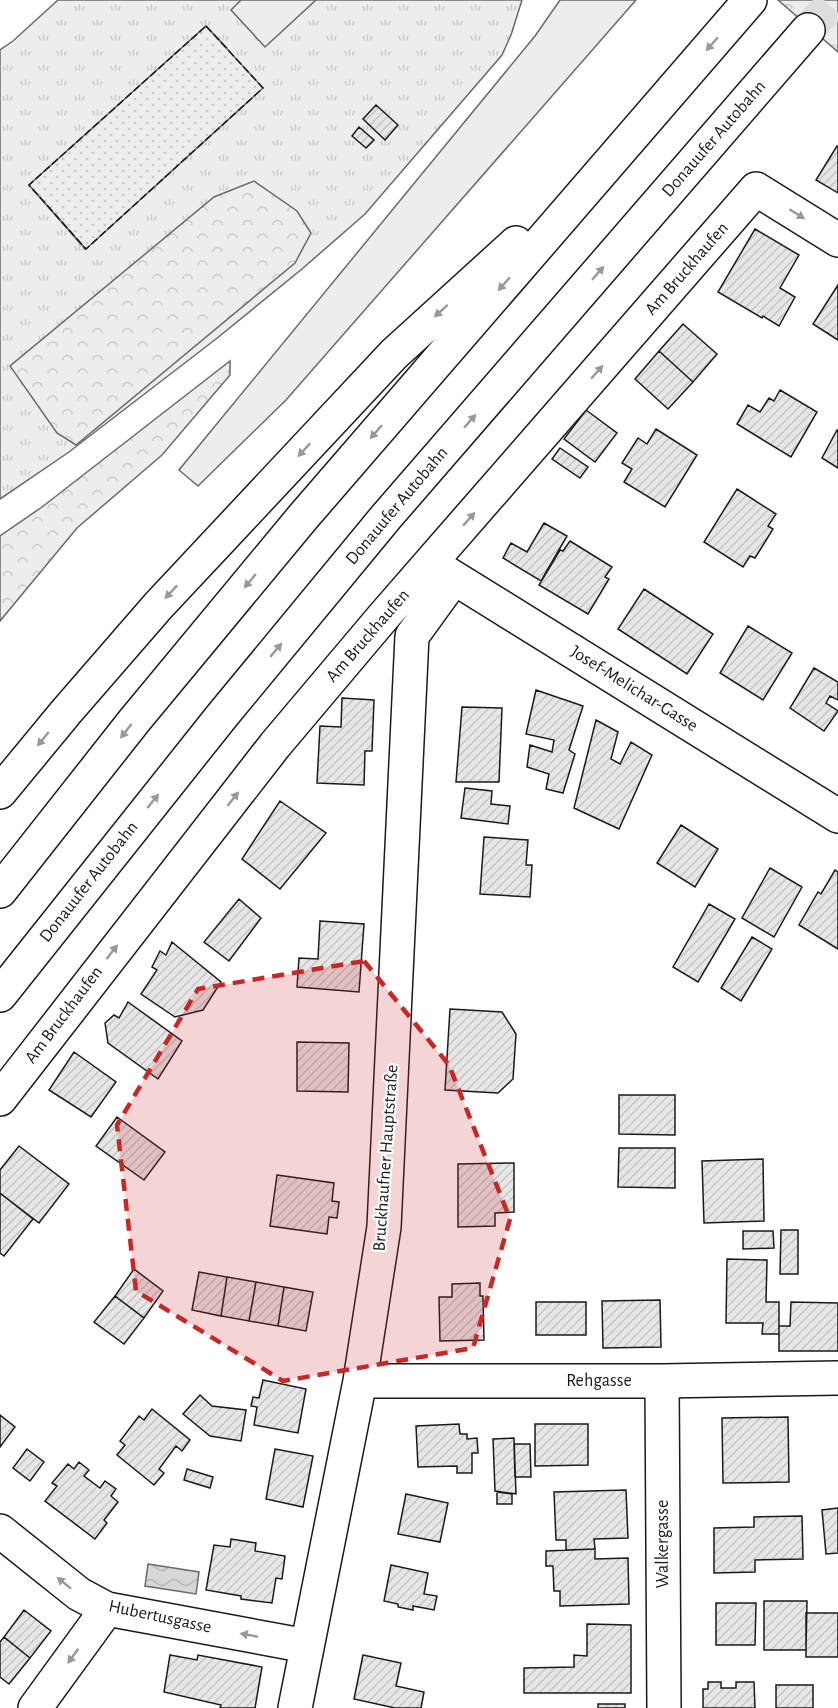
<svg xmlns="http://www.w3.org/2000/svg" width="838" height="1708" font-family="'Alegreya Sans',sans-serif">
<style>
.grass{fill:url(#grass-tufts);stroke:#6a6a6a;stroke-width:1.5;fill-rule:evenodd}
.forest{fill:url(#forest-crowns);stroke:#6a6a6a;stroke-width:1.5}
.park{fill:url(#park-dots);stroke:#6a6a6a;stroke-width:1.5}
.pitch{fill:#ededed;stroke:#6a6a6a;stroke-width:1.5}
.water{fill:url(#water-waves);stroke:#6a6a6a;stroke-width:1.5}
.building{fill:url(#building-hatch);stroke:#1a1a1a;stroke-width:1.5}
.lines{fill:none;stroke-linecap:round;stroke-linejoin:round}
.highway-tunnel{stroke:#ddd;stroke-width:33;stroke-dasharray:33 16;stroke-linecap:butt}
.minor-casing{stroke:#1a1a1a;stroke-width:36}
.highway-casing{stroke:#1a1a1a;stroke-width:36}
.minor{stroke:#fff;stroke-width:33}
.highway{stroke:#fff;stroke-width:33}
.fence{stroke:#1a1a1a;stroke-width:1.5;stroke-dasharray:8 3;stroke-linecap:butt}
.oneway{fill:#989898}
.marked{fill:#c62828;fill-opacity:0.2;stroke:#c62828;stroke-width:4.5;stroke-dasharray:12 8;stroke-linejoin:round}
.labels{text-anchor:middle;dominant-baseline:central;stroke-width:4.5;stroke-linejoin:round;paint-order:stroke}
.street-label{font-size:18px;fill:#1a1a1a;stroke:#fff}
</style>
<defs>
<pattern id="grass-tufts" width="24" height="20" patternUnits="userSpaceOnUse" patternTransform="scale(1.5)"><rect width="24" height="20" fill="#ededed"/><path d="M3 7l-1-3M5 7V3M7 7l1-3M15 17l-1-3M17 17v-4M19 17l1-3" fill="none" stroke="#cbcbcb"/></pattern>
<pattern id="forest-crowns" width="20" height="18" patternUnits="userSpaceOnUse" patternTransform="scale(1.5)"><rect width="20" height="18" fill="#ededed"/><path d="M2 6a3 3 0 1 1 6 0M12 15a3 3 0 1 1 6 0" fill="none" stroke="#cbcbcb"/></pattern>
<pattern id="park-dots" width="8" height="8" patternUnits="userSpaceOnUse" patternTransform="scale(1.5)"><rect width="8" height="8" fill="#ededed"/><path d="M2 2h.1M6 6h.1" fill="none" stroke="#cbcbcb" stroke-width="1.8" stroke-linecap="round"/></pattern>
<pattern id="water-waves" width="16" height="10" patternUnits="userSpaceOnUse" patternTransform="scale(1.5)"><rect width="16" height="10" fill="#d7d7d7"/><path d="M0 5q4-4 8 0t8 0" fill="none" stroke="#b8b8b8"/></pattern>
<pattern id="building-hatch" width="6" height="6" patternUnits="userSpaceOnUse" patternTransform="scale(1.5)"><rect width="6" height="6" fill="#e6e6e6"/><path d="M-1 1l2-2M0 6l6-6M5 7l2-2" fill="none" stroke="#c5c5c5"/></pattern>
</defs>
<rect width="100%" height="100%" fill="#fff"/>
<path class="grass" d="M58 0H522L511 35 502 55 365 214 302 269 216 339 69 452 0 499V50L13 41ZM206 26 227 48 85 249 29 185Z"/>
<path class="forest" d="M778 0H838V52Z
M254 181 297 211 311 233 295 263 76 445 57 433 10 366 214 197Z
M230 361V375L162 455 77 528 0 621V536L42 507Z"/>
<path class="park" d="M206 26 263 88 86 249 29 185Z"/>
<path class="pitch" d="M241 0H316L265 47 231 10Z
M560 0H636L286 400 198 486 179 470 535 36Z"/>
<path class="water" d="M148 1564 199 1572 196 1594 145 1586Z"/>
<path class="building" d="M376 105 398 125 385 140 363 119Z
M359 127 374 140 366 148 352 136Z
M837 146 838 147V193L816 180Z
M755 229 799 255 780 288 795 297 779 326 763 316 762 318 718 292Z
M838 285V340L813 324Z
M683 324 717 354 693 382 659 351Z
M659 351 693 382 668 409 635 379Z
M780 390 817 412 791 457 737 424 748 405 760 412 769 398 774 401Z
M586 410 617 433 595 462 564 439Z
M656 429 697 455 665 507 624 482 632 469 622 463 638 438 647 444Z
M837 430H838V468L822 458Z
M560 448 588 467 580 478 552 459Z
M737 489 776 514 768 526 773 529 755 558 750 556 743 567 704 542Z
M544 523 567 536 541 581 503 558 511 543 527 552Z
M570 541 612 567 605 577 609 579 588 614 539 585 560 550 563 551Z
M644 589 713 634 687 674 618 629Z
M748 626 792 653 763 700 720 673Z
M814 668 838 682V700L830 696 826 703 838 711 824 731 790 708Z
M536 690 583 706 569 750 575 754 563 793 546 789 549 774 527 767 530 745 552 752 554 740 526 734Z
M342 698 374 700 372 751H365L364 785 317 783 320 726 341 727Z
M462 707 502 708 499 782H456Z
M596 720 618 732 611 759 620 764 631 742 652 755 619 829 574 808Z
M465 788 492 791 491 804 510 806 508 824 461 818Z
M280 801 326 833 280 889 242 859Z
M681 825 718 849 695 887 657 863Z
M484 837 528 840 526 865H532L530 897 480 894Z
M770 868 802 887 774 937 742 918Z
M835 870 838 872V949L799 925 818 892 821 894Z
M239 899 261 918 229 961 204 942Z
M709 904 735 919 698 982 673 967Z
M320 921 364 924 359 992 297 987 299 958 318 959Z
M752 937 772 949 741 1001 721 988Z
M172 942 221 982 203 1010 175 1017 141 994 157 970 152 967 160 951 166 955Z
M128 1002 182 1041 158 1079 108 1043 105 1023 114 1015 119 1018Z
M450 1009 502 1012 516 1034 513 1079 498 1093 445 1090Z
M297 1042 349 1043 348 1092 297 1091Z
M74 1052 116 1082 91 1117 49 1090Z
M619 1095H675V1135L619 1134Z
M117 1117 165 1152 144 1180 96 1146Z
M19 1146 69 1184 39 1223 0 1193V1170Z
M619 1148H675V1188L618 1187Z
M763 1159 764 1221 704 1223 702 1161Z
M514 1163V1212L495 1213V1226L458 1227V1164Z
M277 1175 334 1183 332 1201 339 1202 337 1218 329 1217 327 1234 270 1226Z
M0 1193 33 1219 4 1256 0 1253Z
M781 1230H798V1274H780Z
M743 1231H773L774 1248 743 1249Z
M727 1259 767 1260 766 1302H779V1334H762L763 1323H726Z
M134 1269 163 1291 144 1318 115 1296Z
M199 1272 227 1277 221 1316 192 1310Z
M227 1277 256 1282 249 1321 221 1316Z
M256 1282 284 1287 278 1326 249 1321Z
M480 1283V1296H483L484 1340 440 1341 439 1297H452V1284Z
M284 1287 313 1292 306 1331 278 1326Z
M115 1296 144 1318 124 1344 94 1322Z
M660 1300 661 1347 603 1348 602 1301Z
M536 1302H586V1335H536Z
M791 1302 838 1303V1351H779V1326H790Z
M263 1380 306 1389 298 1433 254 1425 257 1407 251 1406 253 1397 259 1398Z
M200 1395 212 1406 246 1410 241 1441 210 1436 183 1414Z
M152 1409 190 1440 182 1451 176 1446 159 1469 164 1473 154 1485 117 1455 125 1445 120 1441 139 1416 144 1420Z
M0 1415 15 1427 0 1447Z
M788 1417 789 1482 723 1483 722 1418Z
M459 1424 460 1434H467V1439L477 1438 478 1453H472V1473H457V1466L418 1467 416 1426Z
M535 1424H588V1465L535 1466Z
M514 1438 516 1494 495 1491 493 1439Z
M514 1444H530L531 1477H515Z
M27 1449 44 1462 30 1481 13 1468Z
M275 1449 313 1456 303 1507 266 1499Z
M79 1462 89 1470 84 1476 100 1488 105 1481 116 1489 111 1496 118 1502 104 1520 107 1523 95 1539 45 1501 57 1486 52 1483 68 1464 74 1469Z
M187 1469 213 1477 210 1488 184 1480Z
M626 1490 628 1538 594 1539 595 1549 566 1550V1540H556L554 1492Z
M497 1492 512 1494V1504H497Z
M406 1494 448 1503 440 1542 398 1534Z
M838 1508V1553L826 1554 822 1510Z
M802 1516 803 1559 755 1560V1572L714 1573V1528L754 1527V1517Z
M231 1539 256 1543 255 1551 285 1556 282 1579 276 1578 272 1603 241 1599V1596L206 1590 214 1545 230 1547Z
M595 1549V1559L628 1558 629 1604 560 1606V1591H554L553 1566H546V1551Z
M391 1565 428 1573 424 1594 437 1596 434 1610 413 1606V1610L398 1607V1604L384 1601Z
M764 1601H807L806 1650H764Z
M716 1603H756L755 1645H716Z
M24 1610 51 1631 30 1658 4 1637Z
M806 1613H838V1657H806Z
M587 1624 631 1625V1693H524V1668L574 1667V1655L587 1656Z
M4 1637 30 1658 9 1684 0 1677V1642Z
M170 1655 197 1660 198 1655 262 1667 255 1708H220L221 1705 164 1692Z
M363 1655 401 1663 396 1686 424 1692 421 1708H395L354 1699Z
M708 1682H721V1688H736V1682H754L755 1708H703V1689H708Z
M776 1685H813V1708H776Z
M598 1704H625V1708H598Z"/>
<g class="lines">
<path class="highway-tunnel" d="M808 30 835 0"/>
<defs>
<path id="minor" d="M435 566 838 816
M0 1099 275 745 383 617 756 189 838 240
M360 1381H662L838 1378
M662 1381 664 1708
M0 1531 79 1594 107 1609 307 1646
M35 1708 107 1609
M295 1708 360 1381 384 1227 412 636 454 578"/>
<path id="highway" d="M0 792 66 712 158 606 394 354 516 243
M0 891 134 721 303 517 750 0
M0 995 221 717 386 517 808 30"/>
</defs>
<use href="#minor" class="minor-casing"/>
<use href="#highway" class="highway-casing"/>
<use href="#minor" class="minor"/>
<use href="#highway" class="highway"/>
<path class="fence" d="M206 26 263 88 86 249 29 185Z"/>
</g>
<defs><path id="oneway-solid" d="M-6-.8H1V-3.2L6.5 0L1 3.2V.8H-6Z" transform="scale(1.5)"/></defs>
<g class="oneway">
<use href="#oneway-solid" transform="translate(712 44) rotate(131)"/>
<use href="#oneway-solid" transform="translate(797 214) rotate(32)"/>
<use href="#oneway-solid" transform="translate(598 273) rotate(-49)"/>
<use href="#oneway-solid" transform="translate(504 284) rotate(131)"/>
<use href="#oneway-solid" transform="translate(441 311) rotate(138)"/>
<use href="#oneway-solid" transform="translate(597 372) rotate(-49)"/>
<use href="#oneway-solid" transform="translate(470 421) rotate(-49)"/>
<use href="#oneway-solid" transform="translate(376 432) rotate(131)"/>
<use href="#oneway-solid" transform="translate(304 450) rotate(133)"/>
<use href="#oneway-solid" transform="translate(469 519) rotate(-49)"/>
<use href="#oneway-solid" transform="translate(250 581) rotate(130)"/>
<use href="#oneway-solid" transform="translate(171 592) rotate(133)"/>
<use href="#oneway-solid" transform="translate(276 650) rotate(-50)"/>
<use href="#oneway-solid" transform="translate(126 731) rotate(128)"/>
<use href="#oneway-solid" transform="translate(43 739) rotate(129)"/>
<use href="#oneway-solid" transform="translate(233 799) rotate(-52)"/>
<use href="#oneway-solid" transform="translate(153 801) rotate(-51)"/>
<use href="#oneway-solid" transform="translate(112 952) rotate(-52)"/>
<use href="#oneway-solid" transform="translate(64 1583) rotate(-141)"/>
<use href="#oneway-solid" transform="translate(249 1635) rotate(-169)"/>
<use href="#oneway-solid" transform="translate(73 1656) rotate(126)"/>
</g>
<path class="marked" d="M364 961 449 1065 510 1219 473 1348 283 1381 136 1291 117 1125 198 989Z"/>
<g class="labels">
<g class="street-label">
<text transform="translate(714 139) rotate(-49)">Donauufer Autobahn</text>
<text transform="translate(687 269) rotate(-49)">Am Bruckhaufen</text>
<text transform="translate(397 506) rotate(-50)">Donauufer Autobahn</text>
<text transform="translate(368 636) rotate(-49)">Am Bruckhaufen</text>
<text transform="translate(634 689) rotate(32)">Josef-Melichar-Gasse</text>
<text transform="translate(89 882) rotate(-52)">Donauufer Autobahn</text>
<text transform="translate(64 1015) rotate(-53)">Am Bruckhaufen</text>
<text transform="translate(386 1158) rotate(-86)">Bruckhaufner Hauptstraße</text>
<text x="599" y="1381">Rehgasse</text>
<text transform="translate(663 1544) rotate(-90)">Walkergasse</text>
<text transform="translate(160 1617) rotate(12)">Hubertusgasse</text>
</g>
</g>
</svg>
